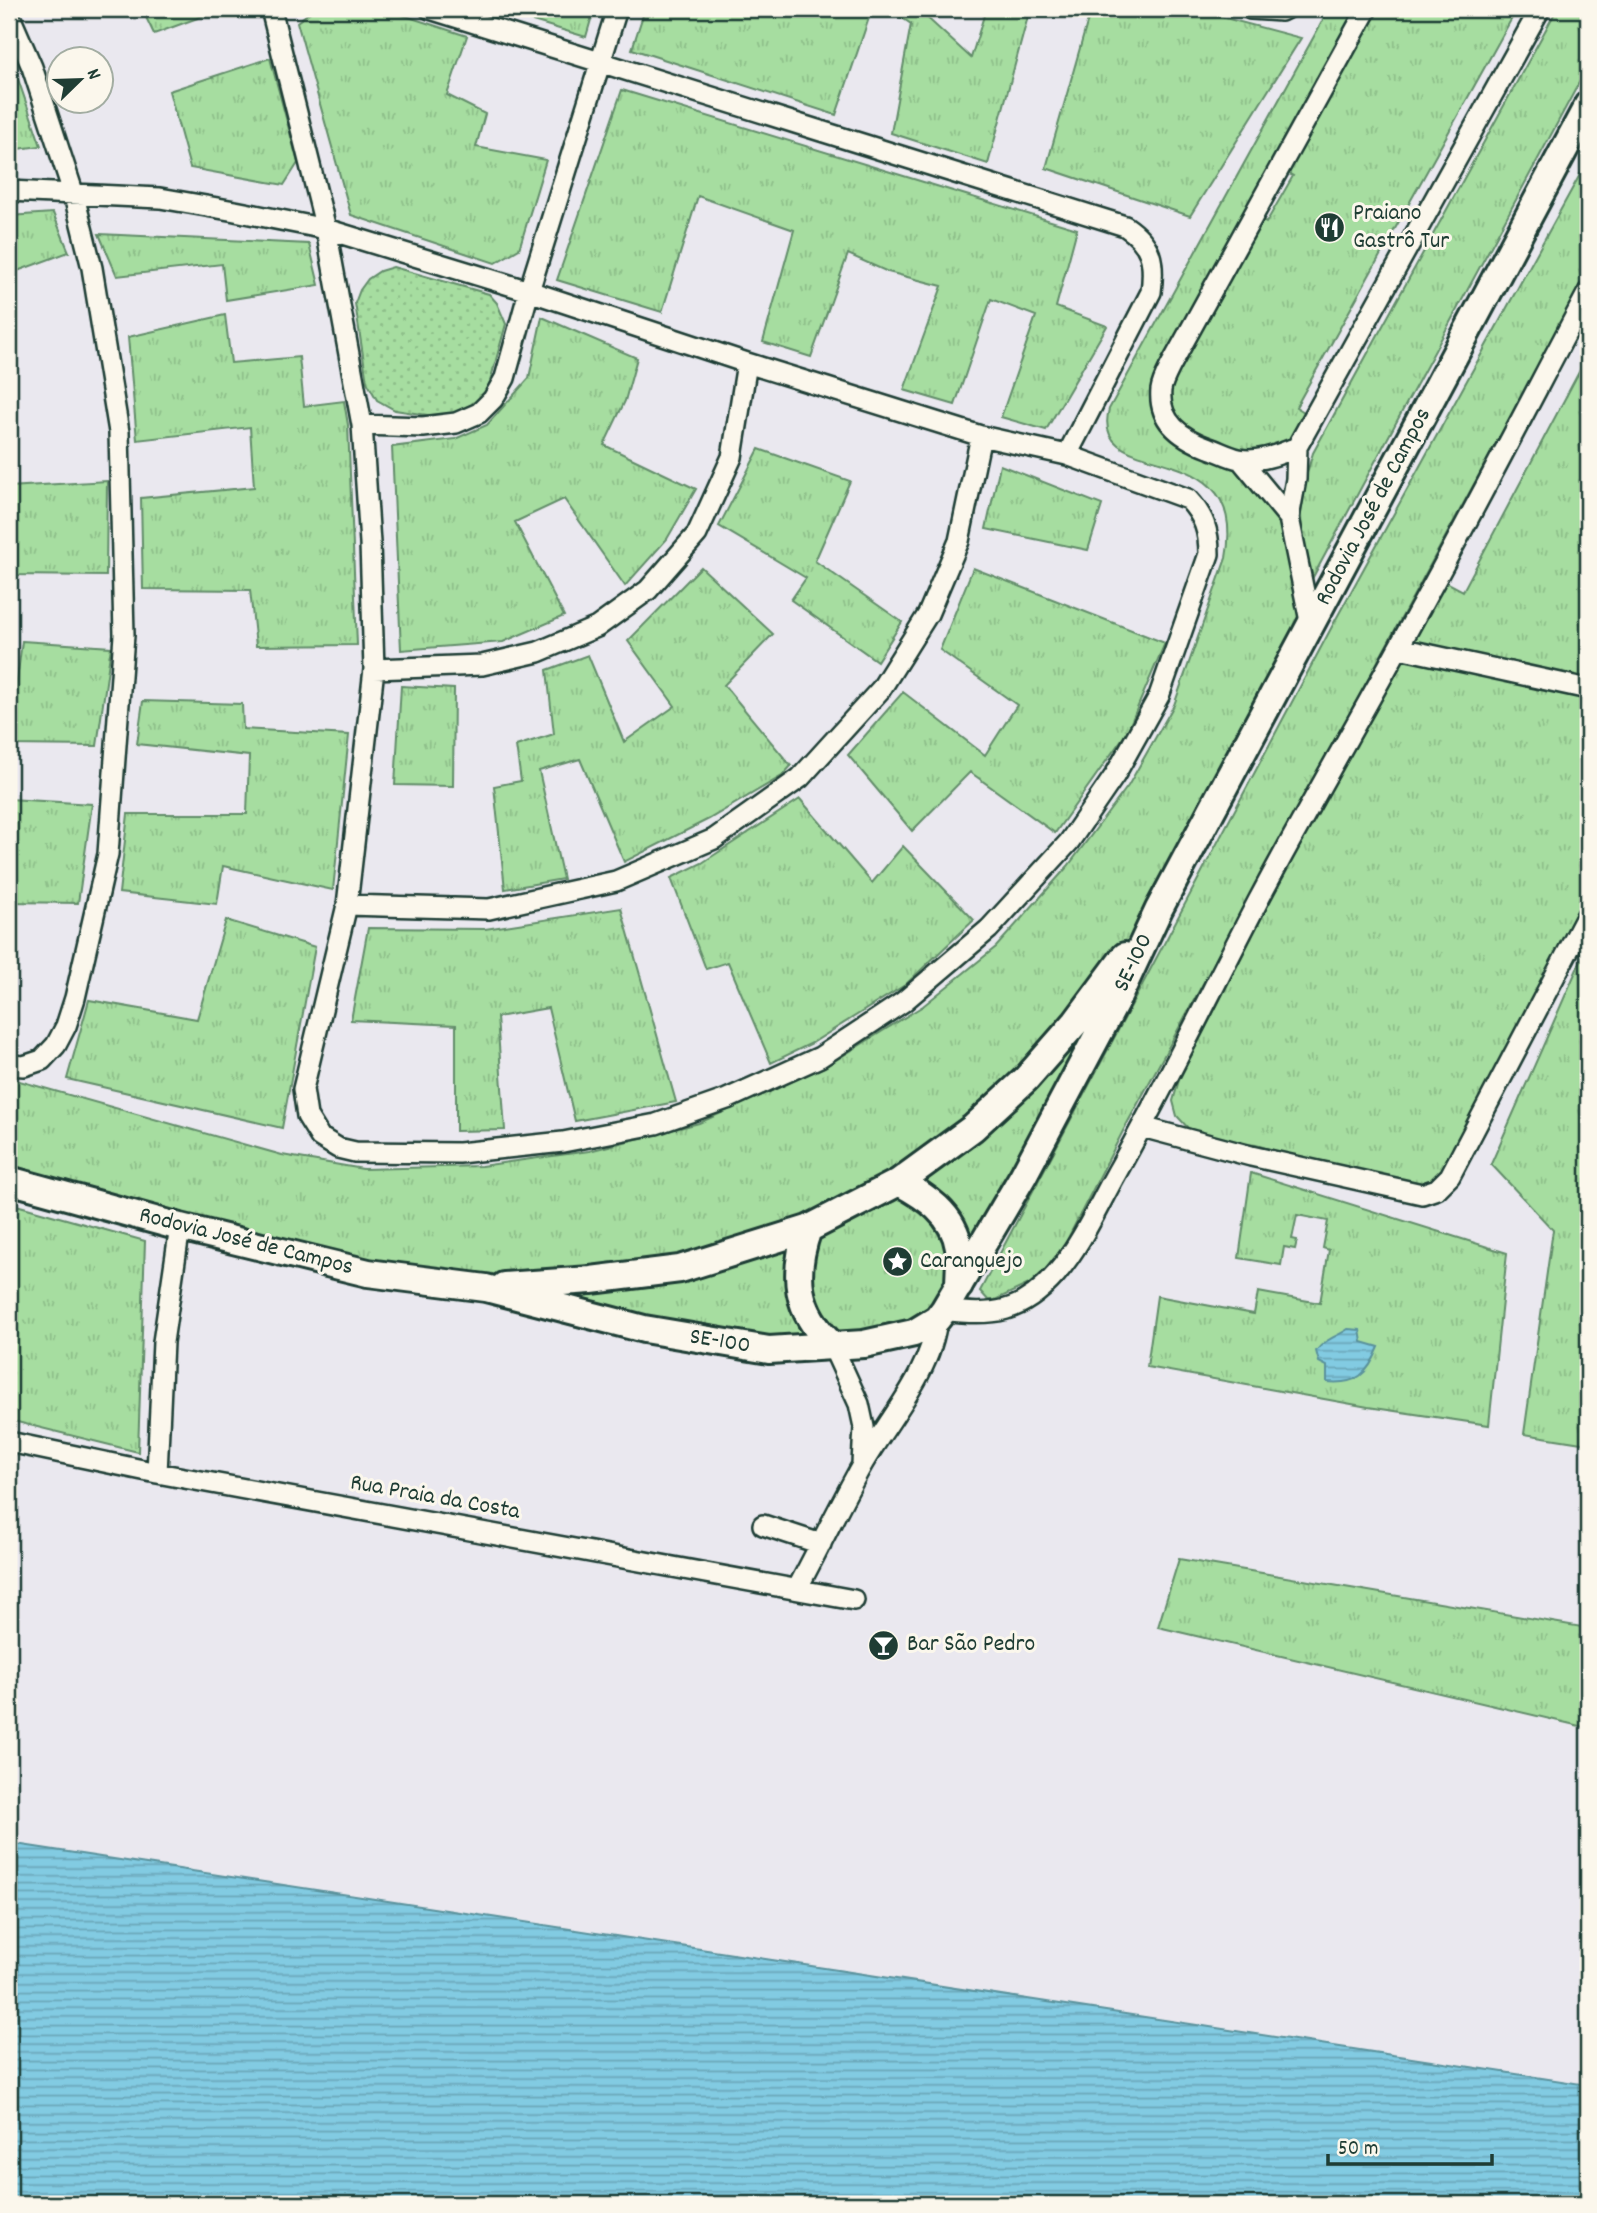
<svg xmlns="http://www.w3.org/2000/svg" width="1597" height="2213" font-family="Dekko,sans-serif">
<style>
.grass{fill:url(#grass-tufts);stroke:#628d6a;stroke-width:2;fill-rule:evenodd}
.park{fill:url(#park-dots);stroke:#628d6a;stroke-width:2}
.water{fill:url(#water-rules);stroke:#5a929c;stroke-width:2}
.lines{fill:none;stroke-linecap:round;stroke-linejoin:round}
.minor-casing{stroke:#1f3d34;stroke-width:24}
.secondary-casing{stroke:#1f3d34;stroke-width:32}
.minor{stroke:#fbf7ec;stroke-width:19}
.secondary{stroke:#fbf7ec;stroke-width:26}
.labels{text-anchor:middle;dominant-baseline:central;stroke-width:6;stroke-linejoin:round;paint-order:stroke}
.poi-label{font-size:24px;fill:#1f3d34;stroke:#fbf7ec;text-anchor:start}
.street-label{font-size:24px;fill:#1f3d34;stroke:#fbf7ec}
</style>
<defs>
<pattern id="grass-tufts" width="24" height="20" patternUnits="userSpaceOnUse" patternTransform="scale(1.75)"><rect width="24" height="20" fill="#a6dda0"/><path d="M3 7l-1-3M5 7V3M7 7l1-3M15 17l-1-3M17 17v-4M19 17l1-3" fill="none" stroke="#8ebf8a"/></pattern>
<pattern id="park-dots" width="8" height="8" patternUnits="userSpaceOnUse" patternTransform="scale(1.75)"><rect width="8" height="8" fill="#a6dda0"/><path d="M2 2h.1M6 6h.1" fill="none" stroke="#8ebf8a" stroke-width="1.8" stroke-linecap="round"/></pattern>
<pattern id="water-rules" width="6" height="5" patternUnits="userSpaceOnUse" patternTransform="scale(1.75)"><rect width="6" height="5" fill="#82cbe2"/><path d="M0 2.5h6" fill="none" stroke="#6aa6b8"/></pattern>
</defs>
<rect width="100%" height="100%" fill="#eae8ef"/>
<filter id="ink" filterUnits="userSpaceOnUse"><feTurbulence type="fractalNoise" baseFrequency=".0143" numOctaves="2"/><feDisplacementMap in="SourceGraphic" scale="14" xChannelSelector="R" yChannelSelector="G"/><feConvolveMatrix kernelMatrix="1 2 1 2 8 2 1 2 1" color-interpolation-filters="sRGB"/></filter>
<g filter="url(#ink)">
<path class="grass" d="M142 9H222L154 34Z
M314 9H384L467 36 447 95 485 114 476 147 546 160 519 249 495 263 351 215 297 22Z
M493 9H594L586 37Z
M645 9H872L836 115 632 49Z
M889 9H923L922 13 971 58 986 9H1030L988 164 891 133 911 24Z
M1091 9H1191L1301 38 1190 216 1046 168Z
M1329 9H1517L1296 407 1314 418 1297 447 1241 460 1289 518 1311 626 1159 909 999 1106 1082 1042 937 1319 769 1350 9 1180V1078L282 1155 363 1169 481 1166 589 1151 699 1123 826 1066 923 1006 996 947 1068 866 1128 786 1174 705 1226 558C1250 429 1088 488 1109 409ZM1280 169 1293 176 1266 223 1253 216Z
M1557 9H1588V66L1313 577C1298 525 1296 505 1313 453Z
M9 53 41 146 9 150Z
M270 58 298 163 284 185 190 168 169 91Z
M622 90 1077 229 1056 307 1107 326 1046 430 1001 417 1036 316 991 299 955 405 904 390 942 286 888 272 848 254 811 357 763 342 794 230 698 196 662 312 557 280Z
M1588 160V274L1123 1131 1065 1244 1044 1271 1029 1284 995 1300H988L980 1291 1336 619Z
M53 213 69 252 9 274V216Z
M99 234 309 244 319 285 226 300 222 264 117 276Z
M225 315 231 363 299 357 304 406 344 401 348 425 357 645 256 646 250 590 143 589 141 498 254 487 250 427 137 440 128 337Z
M542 317 637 358 625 401 604 445 696 489 667 539 625 586 564 499 515 522 564 616 503 642 401 650 392 447 455 439 487 425 529 378Z
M1588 355V913L1450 1176 1422 1194 1256 1145 1205 1140 1189 1129 1177 1116 1173 1101 1179 1080 1399 648 1437 577 1463 591Z
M759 449 850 481 815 561 902 622 877 661 791 600 806 578 719 526Z
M1000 465 1102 505 1088 550 986 529Z
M107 481 106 576 9 575V487Z
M701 567 773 634 724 685 791 766 782 776 709 819 624 862 580 759 539 771 563 879 505 889 494 786 521 781 516 746 554 734 547 670 588 655 624 742 675 706 628 641Z
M973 568 1165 643 1127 732 1055 833 970 772 912 831 848 755 903 692 985 755 1017 705 940 650Z
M22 641 111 647 97 746 9 745Z
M401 686 454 689 453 786 395 785Z
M143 701 242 704 243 729 349 735 333 890 223 866 217 904 119 893 128 814H247L249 756 137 744Z
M9 799 92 804 78 903 9 902Z
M800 799 872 883 903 846 974 920 905 985 812 1043 771 1063 728 962 706 969 671 878 702 863Z
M621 908 676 1102 575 1121 548 1008 497 1017 505 1130 456 1131V1025L351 1020 368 928 485 929Z
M226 920 315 947 282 1128 67 1079 89 1000 197 1019Z
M1588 944V1444L1524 1434 1553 1230 1491 1164Z
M1251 1173 1507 1253 1489 1425 1368 1407 1147 1367 1157 1296 1254 1314 1258 1292 1320 1303 1329 1250 1323 1248 1328 1221 1297 1215 1292 1239 1297 1240 1295 1249 1284 1247 1281 1265 1239 1258Z
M9 1203 145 1241 138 1452 9 1420Z
M1179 1559 1588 1628V1728L1158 1627Z"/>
<path class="park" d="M393 267 489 294 497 303 506 324 489 385 481 398 469 408 455 414 440 417 395 410 377 400 367 382 355 303 360 290 368 279 380 271Z"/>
<path class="water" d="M1348 1329 1360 1330 1362 1342 1379 1347C1368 1374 1357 1385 1327 1382V1366L1319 1362 1316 1351C1325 1339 1336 1337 1348 1329Z
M9 1843 1588 2085V2204H9Z"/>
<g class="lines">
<defs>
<path id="minor" d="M430 9 1125 226C1152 244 1155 261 1151 292L1067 455
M1251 9 1281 11 1285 9
M9 14 32 67 73 192 92 268 119 432 124 635 108 854 75 998 66 1026 56 1045 42 1060 24 1066 9 1065
M9 191 160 198 235 211 326 229 529 291 747 363 981 436 1067 455 1188 499C1204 516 1209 531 1209 554L1159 696 1115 775 1069 842 989 929 903 1002 820 1057 727 1099 656 1124 563 1142 459 1153 355 1152 338 1148 320 1137 307 1116 303 1089 347 905 374 669 370 543 362 425 326 229 271 9
M362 425 423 427 456 423 479 413 493 399 505 378 529 291 617 9
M1297 447C1281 454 1258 463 1239 459 1229 457 1218 451 1209 448 1182 438 1158 422 1161 390 1162 382 1167 373 1171 365L1367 9
M1241 460 1289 518
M1311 626 1289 518 1296 479 1297 447 1540 9
M1399 648 1588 689
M374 669 482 665 538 652 597 627 648 590 697 534 732 457 747 363
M347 905 489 909 616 881 714 839 800 778 881 689 928 614 959 541 981 436
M1142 1127 1251 1156 1422 1194 1437 1189 1450 1176 1588 913
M944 1310C993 1317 1022 1313 1056 1274 1081 1245 1098 1206 1117 1172 1167 1083 1211 991 1258 901 1303 816 1351 734 1397 650 1463 532 1525 411 1588 292
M832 1345 859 1404 864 1427 862 1464
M9 1442 157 1473 854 1600
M157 1473 163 1342 180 1227
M763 1525 821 1544
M797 1589C819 1548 839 1506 862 1465 888 1420 932 1371 937 1319"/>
<path id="secondary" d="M9 1180 180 1227 368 1273 486 1288 644 1329 769 1350 864 1344 914 1333 937 1319 944 1310 1023 1176 1117 999 1159 909 1588 105
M899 1182C925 1196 954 1214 959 1248 961 1260 959 1274 959 1286
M808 1229C792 1275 796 1311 832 1345
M504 1286 591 1280 680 1269 808 1229 899 1182 973 1128 1026 1079 1076 1022 1125 956"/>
</defs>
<use href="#minor" class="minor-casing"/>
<use href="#secondary" class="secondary-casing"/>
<use href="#minor" class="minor"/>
<use href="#secondary" class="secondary"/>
</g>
</g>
<defs>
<symbol id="restaurant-disc" viewBox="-11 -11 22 22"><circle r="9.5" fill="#1f3d34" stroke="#fbf7ec"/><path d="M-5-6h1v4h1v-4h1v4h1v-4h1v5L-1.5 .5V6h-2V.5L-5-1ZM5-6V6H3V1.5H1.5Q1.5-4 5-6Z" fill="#fff"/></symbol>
<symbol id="sight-disc" viewBox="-11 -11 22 22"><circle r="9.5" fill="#1f3d34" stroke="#fbf7ec"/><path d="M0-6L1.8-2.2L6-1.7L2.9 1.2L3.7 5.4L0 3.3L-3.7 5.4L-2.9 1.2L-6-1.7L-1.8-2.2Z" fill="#fff"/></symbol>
<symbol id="bar-disc" viewBox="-11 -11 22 22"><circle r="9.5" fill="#1f3d34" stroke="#fbf7ec"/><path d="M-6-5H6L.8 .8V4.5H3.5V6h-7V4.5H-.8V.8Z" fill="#fff"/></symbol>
</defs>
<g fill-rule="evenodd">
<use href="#restaurant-disc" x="1312" y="210" width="35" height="35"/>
<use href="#sight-disc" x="880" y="1244" width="35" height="35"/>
<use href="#bar-disc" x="866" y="1628" width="35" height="35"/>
</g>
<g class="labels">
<g class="poi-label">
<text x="1353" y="214">Praiano<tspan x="1353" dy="28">Gastrô Tur</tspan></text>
<text x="920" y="1262">Caranguejo</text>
<text x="907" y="1645">Bar São Pedro</text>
</g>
<g class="street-label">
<text transform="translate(1374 507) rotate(-62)">Rodovia José de Campos</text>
<text transform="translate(1134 963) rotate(-65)">SE-100</text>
<text transform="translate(246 1242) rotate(14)">Rodovia José de Campos</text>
<text transform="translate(720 1342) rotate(9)">SE-100</text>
<text transform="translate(435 1498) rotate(10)">Rua Praia da Costa</text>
</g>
</g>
<rect width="1597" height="2213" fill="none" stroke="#fbf7ec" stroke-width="35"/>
<rect x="18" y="18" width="1562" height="2178" fill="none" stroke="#1f3d34" stroke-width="2.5" filter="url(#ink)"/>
<g transform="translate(80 80) rotate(67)"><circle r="33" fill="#fbf7ec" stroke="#a3ada2" stroke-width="2"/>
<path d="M0-5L12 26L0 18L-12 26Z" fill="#1f3d34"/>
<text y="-10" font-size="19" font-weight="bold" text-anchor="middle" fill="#1f3d34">N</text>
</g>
<path d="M1328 2154v10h164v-10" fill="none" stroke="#1f3d34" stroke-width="3.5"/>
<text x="1338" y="2154" font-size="21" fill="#1f3d34" stroke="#fbf7ec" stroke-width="5" paint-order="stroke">50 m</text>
</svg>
